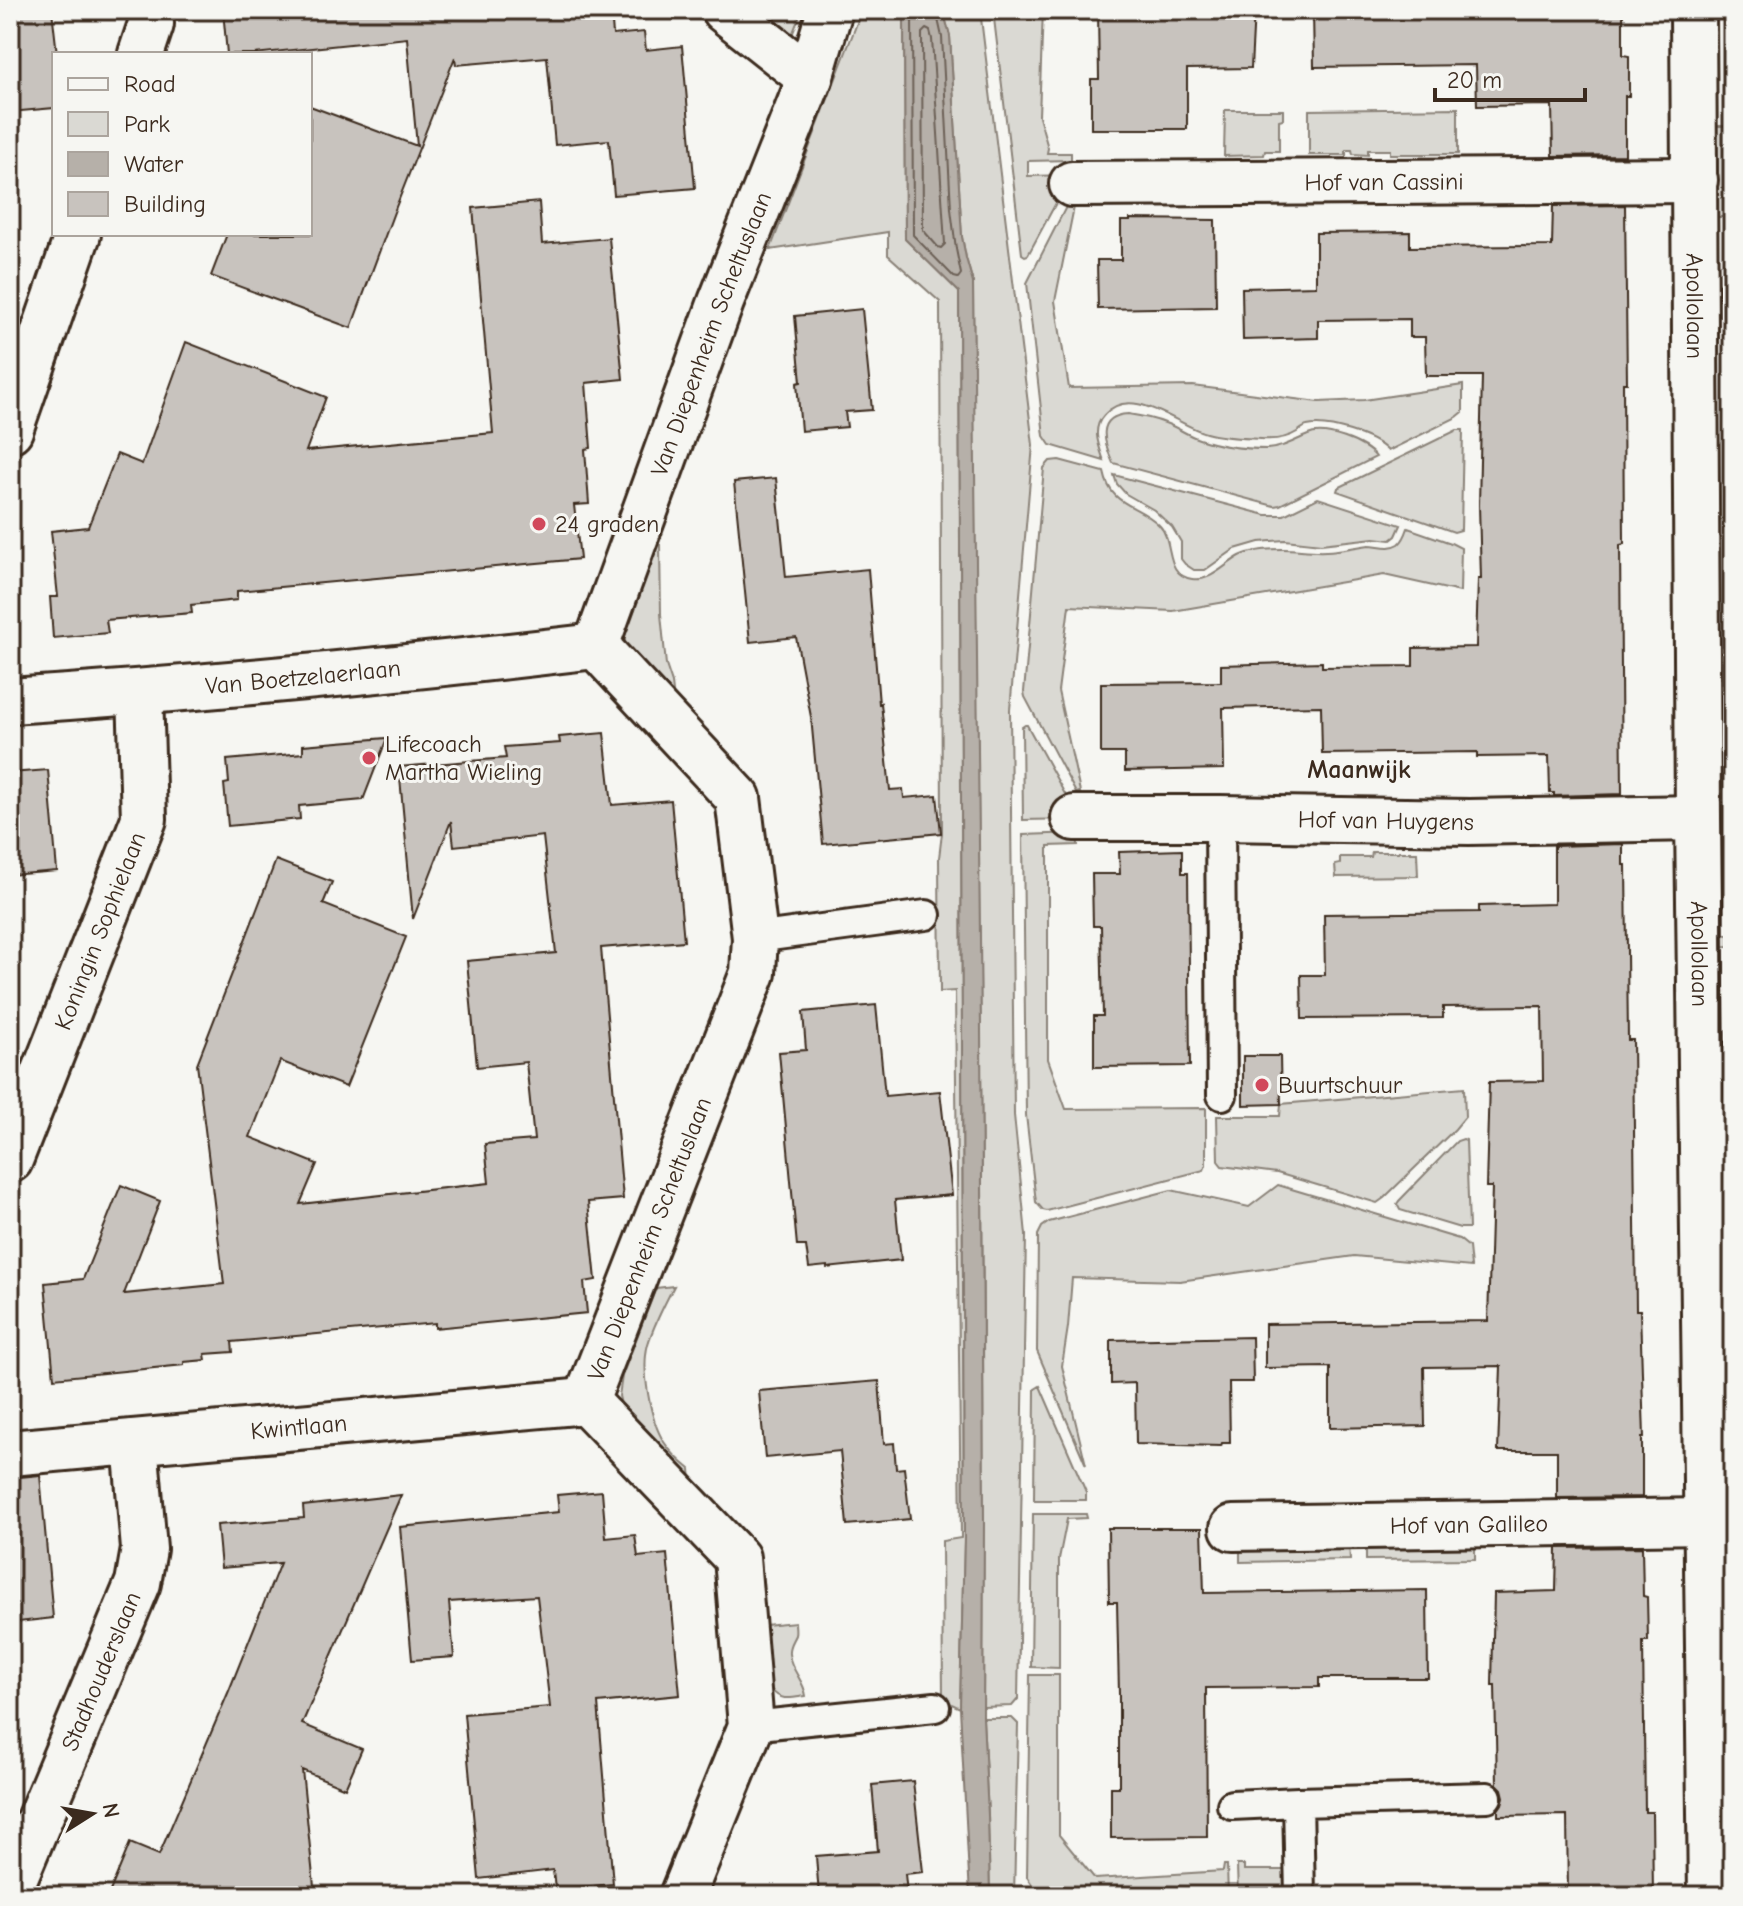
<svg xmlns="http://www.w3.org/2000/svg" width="1743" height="1906" font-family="'Comic Neue',sans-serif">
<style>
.green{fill:#dad9d3;stroke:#8a8278;stroke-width:2}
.water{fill:#b6b0a9;stroke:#857a71;stroke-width:2}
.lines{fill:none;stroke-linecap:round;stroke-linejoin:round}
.shore{stroke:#6c6056;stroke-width:2}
.building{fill:#c8c3be;stroke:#3b2a1e;stroke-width:2}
.service-casing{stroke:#3b2a1e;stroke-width:34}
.minor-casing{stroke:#3b2a1e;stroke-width:50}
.service{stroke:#f6f6f2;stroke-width:28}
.minor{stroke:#f6f6f2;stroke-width:44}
.poi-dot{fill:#d1495b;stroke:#f6f6f2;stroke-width:3}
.labels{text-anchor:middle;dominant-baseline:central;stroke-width:6;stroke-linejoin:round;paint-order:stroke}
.street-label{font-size:24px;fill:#3b2a1e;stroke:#f6f6f2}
.poi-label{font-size:24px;fill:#3b2a1e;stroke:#f6f6f2;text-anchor:start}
.neighbourhood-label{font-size:26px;font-weight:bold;fill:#3b2a1e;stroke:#f6f6f2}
</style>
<rect width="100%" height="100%" fill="#f6f6f2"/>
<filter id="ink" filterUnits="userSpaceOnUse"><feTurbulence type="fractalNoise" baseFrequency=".0125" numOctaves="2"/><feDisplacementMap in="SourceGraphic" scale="16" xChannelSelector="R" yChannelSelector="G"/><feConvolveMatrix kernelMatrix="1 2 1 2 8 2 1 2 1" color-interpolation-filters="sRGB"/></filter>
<g filter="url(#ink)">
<path class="green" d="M743 10H802L792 35Z
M862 10H904L905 239 959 292 964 1539 960 1708 943 1700 942 1541 961 1538 955 991 940 992 939 858 942 833 940 302 888 255V232L770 250Z
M943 10H980L1033 445 1010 710 1014 1115 1026 1235 1018 1699 1012 1706 983 1707C986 1232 976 757 973 283L966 258 962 237 950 36Z
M993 10H1043L1039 116 1048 148 1047 153H1071V160L1028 161V176L1071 175 1028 255 1025 256 1022 254Z
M1458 108V154H1390V150H1368V155L1353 154 1352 150H1346V155H1309V110Z
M1225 110H1283V119L1279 120V151H1265L1264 155 1224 156Z
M1707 126H1733V217H1708Z
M1071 197 1075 202 1055 301 1069 388 1193 386 1319 402 1364 400 1463 385V412L1457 417 1388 451C1374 436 1328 421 1307 426 1305 426 1300 430 1297 432 1286 439 1274 440 1261 439 1243 438 1224 438 1206 433 1177 425 1131 383 1104 415 1091 429 1099 446 1104 461L1050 445 1044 436 1027 283Z
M1128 414C1141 416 1153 418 1165 423 1177 427 1187 435 1199 439 1219 446 1245 449 1267 449 1283 448 1293 441 1308 435 1324 427 1366 443 1376 457L1280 505 1274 506 1113 463C1104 443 1095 416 1128 414Z
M1457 430H1463L1461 530 1454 532 1337 491 1338 488Z
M1059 460 1104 472C1111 508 1139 504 1159 525 1175 541 1163 574 1192 579 1211 582 1225 564 1240 556 1252 550 1270 549 1283 549 1297 549 1311 552 1326 551 1340 551 1354 547 1369 545 1379 545 1389 550 1399 544 1404 540 1406 534 1408 528L1451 543 1461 548 1460 592 1384 575 1173 611 1069 606 1058 691 1080 792 1076 793 1025 697 1024 692 1044 468 1050 461Z
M1114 475 1266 515H1284L1318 498 1401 525 1396 536 1391 540 1374 538 1321 544 1285 540 1259 542 1235 549 1205 570H1194L1185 564 1181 559V542L1172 527 1154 510 1126 494 1117 484Z
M657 545H660L661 614 666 665 672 683 675 710 625 652V629Z
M1025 725H1027L1077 816 1076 819 1023 820 1022 727Z
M1708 759 1709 766H1733V905L1710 906V911H1717V929H1710V934L1733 935V946L1711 947V953L1707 952 1703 947 1701 765 1703 760Z
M1077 833 1078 845 1048 846V1059L1066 1109 1206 1108V1165L1204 1170 1047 1211 1043 1210 1036 1202 1026 1115 1023 835Z
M1372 852H1417L1418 876 1336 877 1335 865 1340 864V857H1371Z
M1464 1088 1465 1117 1455 1129 1384 1198 1377 1203 1277 1173 1222 1166 1218 1161 1217 1116H1280L1281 1104Z
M1463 1139 1466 1140 1469 1228H1460L1400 1210 1397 1204 1399 1201 1457 1141Z
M1278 1185 1459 1239 1469 1247 1471 1267 1354 1256 1180 1281 1072 1278 1068 1327 1062 1366 1086 1465 1037 1351 1038 1235 1042 1227 1049 1222 1171 1190 1249 1207Z
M674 1286C664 1305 654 1324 648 1344 641 1369 650 1420 664 1442 671 1453 680 1461 690 1469L691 1481 622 1409 619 1396 622 1376 656 1288Z
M1040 1386 1086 1492V1500H1034L1035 1389Z
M1732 1468 1733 1474 1732 1574 1728 1573 1726 1472Z
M1033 1514H1086L1087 1518 1067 1519 1059 1559V1668L1031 1667Z
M1475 1542V1559L1366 1560V1543Z
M1349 1543 1350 1560 1240 1562V1544Z
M795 1622C795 1626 796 1631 795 1635 792 1642 788 1646 789 1654 791 1671 804 1680 806 1696 792 1698 780 1702 771 1689L765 1625Z
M1030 1675H1059V1835L1095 1879 1223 1871 1224 1865H1227L1228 1896H1040L1027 1877Z
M983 1718H1012L1018 1724 1014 1896H990L988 1815Z
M1237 1865H1244V1870H1287V1896H1238Z"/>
<path class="water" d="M904 10H943L950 36 962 237 966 258 973 283 981 1030 984 1521 983 1718 988 1815 990 1896H970L960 1708 964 1538 959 292 905 239Z"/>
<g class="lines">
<path class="shore" d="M912 10 913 235 954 277 958 278 961 274 956 249 951 209 942 37 936 10
M926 29 930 31 932 39 945 244 941 248 938 247 923 230 922 33Z"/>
</g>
<path class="building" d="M52 10 57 54H54V108L10 112V15Z
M223 10H611L613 35 644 32 646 50 682 46 695 188 614 195 609 140 555 145 547 57 456 65 455 57 394 212 351 328 211 276 227 234H310V106L417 146 407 38 254 54H227Z
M1098 10H1254L1251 68 1187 69V129H1091V79H1099Z
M1313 10H1623V55L1629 56V96H1625V155L1553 156 1552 105 1477 106 1476 65 1314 67Z
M539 202 542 244 609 238 623 379 586 383 591 448 585 449 589 504 574 505 580 559 237 591V600L191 605 192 613 106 620 108 633 53 638 50 597H58L51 531 88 527 117 454 142 464 186 342 326 397 306 451 493 433 473 208Z
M1625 205 1627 383H1623L1624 544 1620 545 1622 794 1554 796V793H1550L1549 756 1477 757V752L1322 754 1321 706 1223 708 1224 769 1125 771V753H1101V683L1221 682V665L1322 662V667L1413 666V648L1476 647 1478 579H1481L1479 505 1482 376H1426L1425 337H1410V319L1318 320V338L1243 340 1242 288 1316 286V233L1410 232V247L1552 246 1553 206Z
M1130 219 1215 220 1216 307 1098 309 1097 260H1121V221H1130Z
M862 309 872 410 845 412 847 427 801 431 797 383 801 382 795 316Z
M776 478 786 577 868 569 879 704 881 703 890 790 903 789 904 798 937 795 941 833 823 844 811 717 796 637 750 642 734 482Z
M604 733 612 805 671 800 684 941 601 948 623 1199 588 1202 596 1280 584 1282 587 1313 435 1328V1323L232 1342 233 1352 205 1354 206 1360 184 1362V1365L54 1378 45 1283 83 1279 121 1185 160 1201 124 1294 224 1284 197 1064 276 860 332 882 323 904 406 937 346 1087 280 1061 250 1137 317 1164 300 1204 489 1183 485 1144 534 1140 526 1062 477 1067 467 961 556 953 543 836 454 846 451 821 413 919 399 767 506 758 504 747 560 743 559 737Z
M387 738 363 800 299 806 300 819 228 826 224 784 229 783 227 760 303 753V745Z
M48 770 57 871 10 875V773Z
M1623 844V865H1626L1628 1040H1633L1636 1310H1640L1644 1438H1642V1497L1557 1498V1451H1498L1501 1366 1424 1367 1425 1426 1330 1428V1367L1265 1368V1324L1488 1321 1492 1187H1486L1489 1082 1543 1081 1542 1006 1443 1007V1018L1302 1019 1301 975H1325L1324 914 1479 912V906L1554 904V846Z
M1182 850V873H1188L1190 1066 1094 1067V1016H1103L1101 926H1093L1092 874H1120L1119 852Z
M876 1005 885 1096 940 1091 952 1195 895 1200 901 1260 827 1268V1266L809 1268 806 1246H797L779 1052 806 1050 803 1012Z
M1243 1056H1280L1281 1104 1243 1105Z
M1252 1337 1253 1382H1229L1230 1443H1222L1221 1446 1136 1444 1135 1383 1111 1384V1340Z
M879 1381 884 1444 894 1443 896 1469 904 1468 910 1519 847 1525 840 1451 765 1458 759 1391Z
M40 1475 53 1618 10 1623V1478Z
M602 1491 606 1538 635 1535 638 1557 667 1554 680 1695 598 1703 613 1884 555 1889 553 1870 479 1879 464 1714 550 1707 537 1596 449 1602 454 1657 412 1660 400 1527 559 1512 557 1495Z
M401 1495 302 1724 362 1749 345 1788 302 1770 315 1896H108L130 1843 159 1855 228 1693 280 1563 221 1568 217 1525 304 1518 303 1506Z
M1108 1528H1202L1204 1593 1427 1590 1428 1678H1319V1687L1206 1688 1207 1837 1111 1838V1787H1119V1694L1117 1602H1109Z
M1642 1547 1643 1596 1647 1597 1648 1641H1643L1645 1812H1652L1653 1896H1568L1567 1815 1498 1816V1810L1502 1804 1504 1797 1502 1789 1497 1784 1495 1685H1492L1494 1593 1556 1591 1557 1548Z
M913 1781 923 1872 905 1874 907 1893 877 1896H819L816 1856 878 1851 872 1785Z"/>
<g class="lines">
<defs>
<path id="service" d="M1220 818 1222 1095
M755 938 926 915
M751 1726 935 1707
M1232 1805 1298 1802
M1300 1896 1298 1802 1487 1797"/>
<g id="minor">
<path d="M724 10 810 78"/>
<path id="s1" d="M1693 10 1698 818 1711 1896"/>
<path d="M141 54 151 24 150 10"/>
<path id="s2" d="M1072 184 1695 180"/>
<path d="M10 430 78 234"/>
<path id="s3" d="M10 701C206 688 401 669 596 646"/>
<path id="s4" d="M1074 818H1220L1469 822 1698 818"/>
<path id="s5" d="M10 1160 144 819 140 692"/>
<path id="s6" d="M10 1453 586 1401"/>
<path id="s7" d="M1233 1528 1707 1521"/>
<path id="s8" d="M10 1889 138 1583 144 1549 135 1442"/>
<path id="s9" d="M682 1896 751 1726 737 1558 586 1401 753 973 755 938 738 798 596 646 721 302 810 78 830 10"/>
</g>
</defs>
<use href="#service" class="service-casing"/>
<use href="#minor" class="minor-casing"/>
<use href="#service" class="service"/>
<use href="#minor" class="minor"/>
</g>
</g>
<g class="poi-dot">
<circle cx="539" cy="524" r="8"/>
<circle cx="369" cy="758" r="8"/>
<circle cx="1262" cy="1085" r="8"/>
</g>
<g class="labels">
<g class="street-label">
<text stroke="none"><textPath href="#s2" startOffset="312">Hof van Cassini</textPath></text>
<text stroke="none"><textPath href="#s1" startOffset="296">Apollolaan</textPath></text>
<text stroke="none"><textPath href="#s9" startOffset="1746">Van Diepenheim Scheltuslaan</textPath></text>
<text stroke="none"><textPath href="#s3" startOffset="294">Van Boetzelaerlaan</textPath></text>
<text stroke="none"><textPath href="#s4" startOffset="312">Hof van Huygens</textPath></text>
<text stroke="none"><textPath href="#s5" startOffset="246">Koningin Sophielaan</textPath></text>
<text stroke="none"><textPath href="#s1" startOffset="944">Apollolaan</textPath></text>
<text stroke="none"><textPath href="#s9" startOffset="744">Van Diepenheim Scheltuslaan</textPath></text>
<text stroke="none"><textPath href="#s6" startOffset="290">Kwintlaan</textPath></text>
<text stroke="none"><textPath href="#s7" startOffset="236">Hof van Galileo</textPath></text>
<text stroke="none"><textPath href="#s8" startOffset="236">Stadhouderslaan</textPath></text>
</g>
<g class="poi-label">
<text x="555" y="524">24 graden</text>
<text x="385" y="744">Lifecoach<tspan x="385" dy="28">Martha Wieling</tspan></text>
<text x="1278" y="1085">Buurtschuur</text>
</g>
<g class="neighbourhood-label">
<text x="1359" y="770">Maanwijk</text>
</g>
</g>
<rect width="1743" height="1906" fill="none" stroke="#f6f6f2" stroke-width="40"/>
<rect x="20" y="20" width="1703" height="1866" fill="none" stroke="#3b2a1e" stroke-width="3" filter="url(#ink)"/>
<rect x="52" y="52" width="260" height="184" fill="#f6f6f2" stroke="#aba49d" stroke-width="2"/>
<rect x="68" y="78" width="40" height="12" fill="#f6f6f2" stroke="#aba49d" stroke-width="2"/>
<text x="124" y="92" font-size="24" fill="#3b2a1e">Road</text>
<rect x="68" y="112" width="40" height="24" fill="#dad9d3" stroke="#aba49d" stroke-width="2"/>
<text x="124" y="132" font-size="24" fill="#3b2a1e">Park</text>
<rect x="68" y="152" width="40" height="24" fill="#b6b0a9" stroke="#aba49d" stroke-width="2"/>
<text x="124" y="172" font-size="24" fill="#3b2a1e">Water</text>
<rect x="68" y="192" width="40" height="24" fill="#c8c3be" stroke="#aba49d" stroke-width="2"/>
<text x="124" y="212" font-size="24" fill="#3b2a1e">Building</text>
<g transform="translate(92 1814) rotate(79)" stroke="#f6f6f2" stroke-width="6" paint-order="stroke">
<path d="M0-6L14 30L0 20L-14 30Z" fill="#3b2a1e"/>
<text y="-12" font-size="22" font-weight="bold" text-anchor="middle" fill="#3b2a1e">N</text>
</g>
<path d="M1435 88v12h150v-12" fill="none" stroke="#3b2a1e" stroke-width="4"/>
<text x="1447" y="88" font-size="24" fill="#3b2a1e" stroke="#f6f6f2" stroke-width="6" paint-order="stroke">20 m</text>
</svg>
